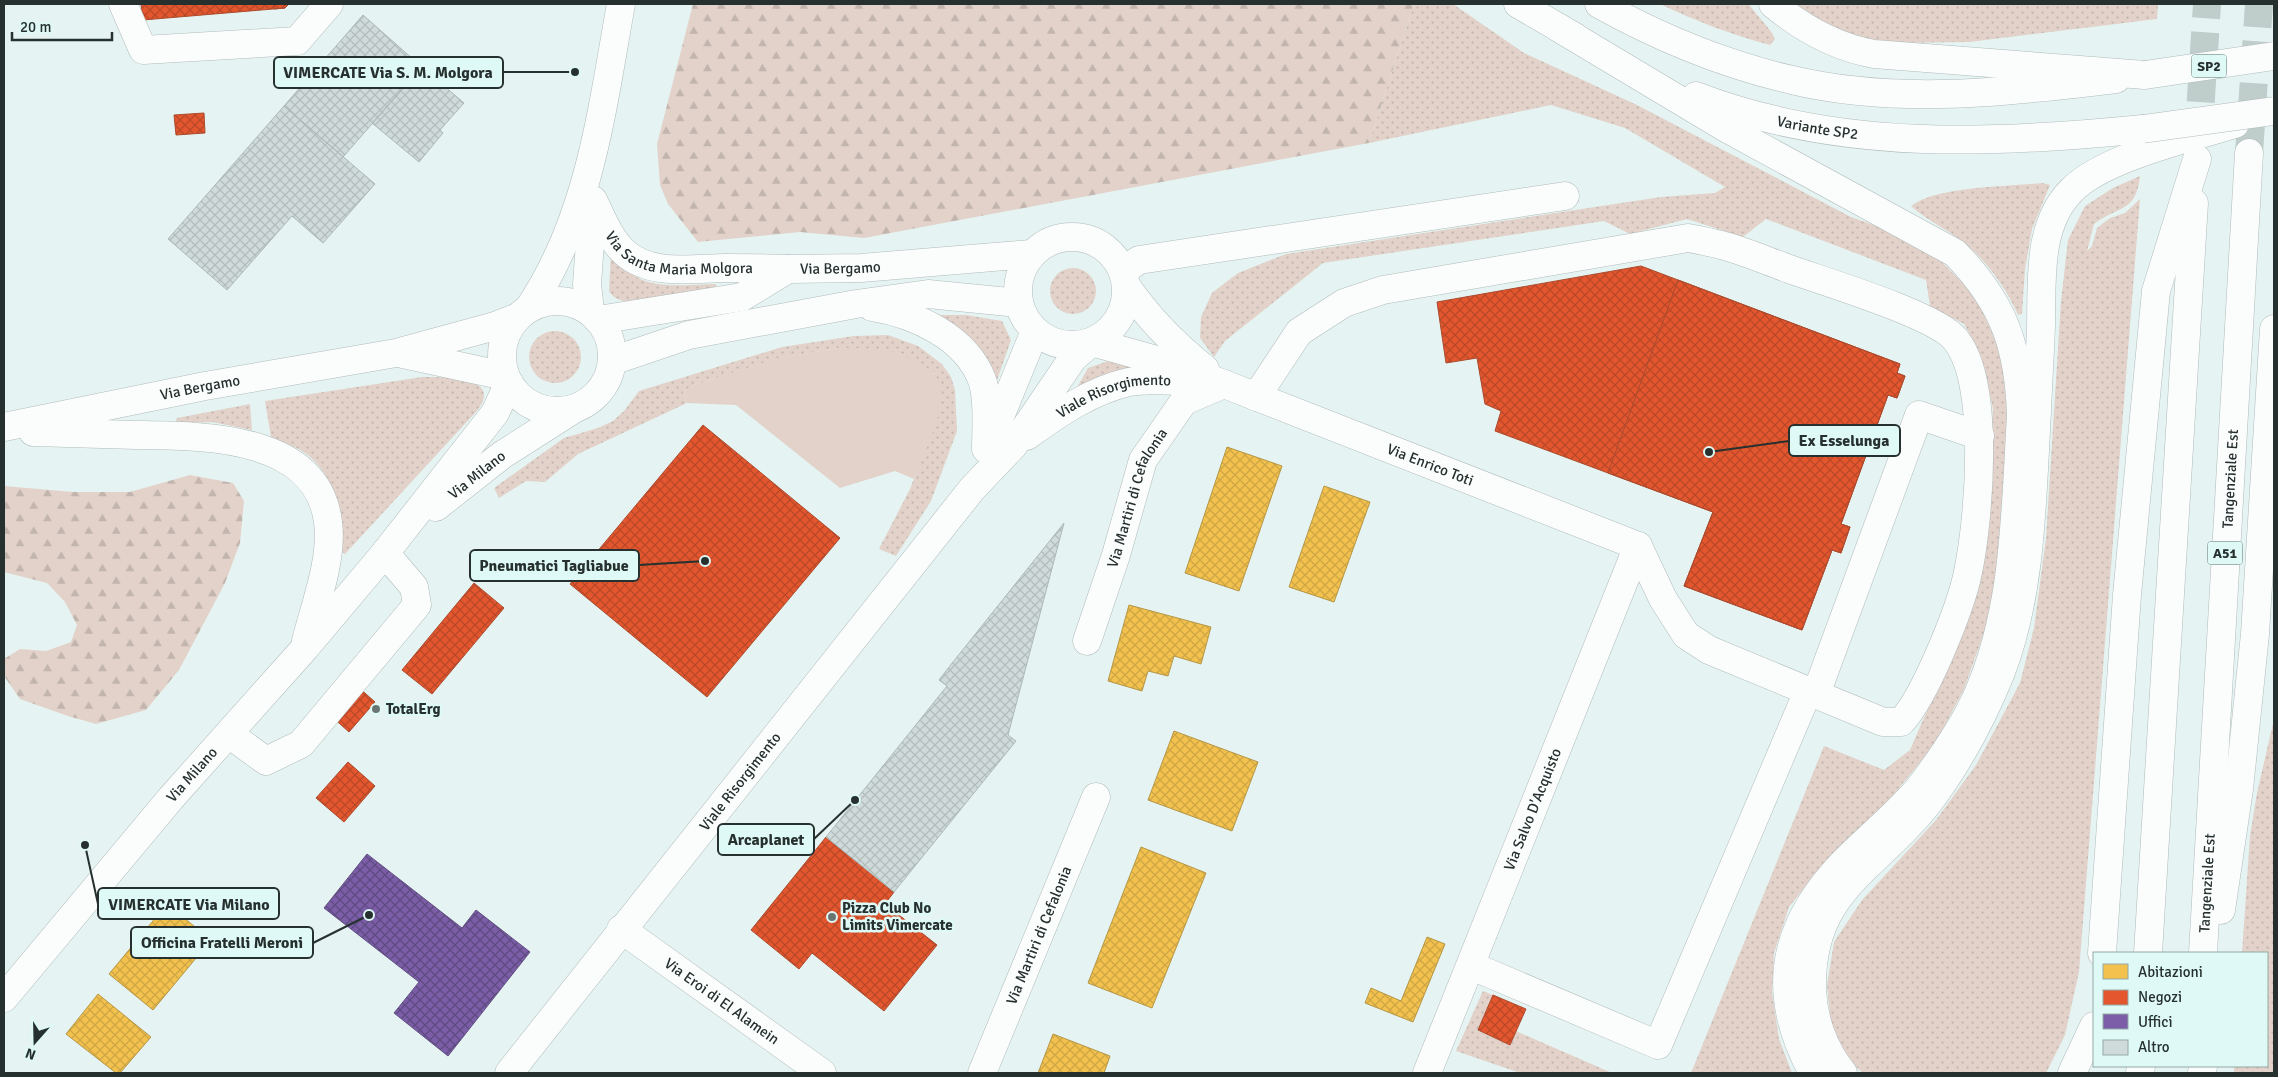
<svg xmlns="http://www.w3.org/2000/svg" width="2278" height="1077" font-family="Signika,sans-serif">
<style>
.grass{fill:url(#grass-dots)}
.forest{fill:url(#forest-firs)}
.garden{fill:#e2d2ca}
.homes{fill:url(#homes-cross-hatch);stroke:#b59645}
.shops{fill:url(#shops-cross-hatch);stroke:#ab4b2e}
.offices{fill:url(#offices-cross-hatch);stroke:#625083}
.building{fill:url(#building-cross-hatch);stroke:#adb9b7}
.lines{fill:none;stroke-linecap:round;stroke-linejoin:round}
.highway-tunnel{stroke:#bfcdcb;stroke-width:28;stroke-dasharray:28 14;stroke-linecap:butt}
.minor-casing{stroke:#b0bbba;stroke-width:29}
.major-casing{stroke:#b0bbba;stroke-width:29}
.highway-casing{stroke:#b0bbba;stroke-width:29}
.minor{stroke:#fbfdfd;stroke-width:28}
.major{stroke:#fbfdfd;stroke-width:28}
.highway{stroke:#fbfdfd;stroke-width:28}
.major-bridge-casing{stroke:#b0bbba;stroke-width:29;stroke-linecap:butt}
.major-bridge{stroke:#fbfdfd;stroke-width:28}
.poi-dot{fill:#697573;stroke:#dffaf6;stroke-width:2}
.labels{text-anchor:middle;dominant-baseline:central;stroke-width:5;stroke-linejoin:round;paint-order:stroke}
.shield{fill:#dffaf6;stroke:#5e6d6b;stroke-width:1}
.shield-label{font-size:14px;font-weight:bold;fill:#26302f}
.street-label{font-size:15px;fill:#26302f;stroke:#dffaf6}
.poi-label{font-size:15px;font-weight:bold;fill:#26302f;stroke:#dffaf6;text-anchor:start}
.leader{fill:none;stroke:#26302f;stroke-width:2}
.callout-dot{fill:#26302f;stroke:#dffaf6;stroke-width:2}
.callout{fill:#dffaf6;stroke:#26302f;stroke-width:2}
.callout-label{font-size:16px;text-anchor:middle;font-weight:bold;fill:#26302f}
</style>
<defs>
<pattern id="grass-dots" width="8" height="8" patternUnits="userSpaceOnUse" patternTransform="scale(1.25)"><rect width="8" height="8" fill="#e2d2ca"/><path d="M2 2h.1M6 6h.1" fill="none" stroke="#c2b5ae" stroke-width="1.8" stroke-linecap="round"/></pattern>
<pattern id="forest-firs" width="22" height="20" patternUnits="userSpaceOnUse" patternTransform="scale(1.25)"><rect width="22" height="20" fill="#e2d2ca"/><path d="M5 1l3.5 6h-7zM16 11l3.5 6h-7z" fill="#c2b5ae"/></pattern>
<pattern id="homes-cross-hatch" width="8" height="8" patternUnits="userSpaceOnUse" patternTransform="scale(1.25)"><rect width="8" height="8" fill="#f2c14e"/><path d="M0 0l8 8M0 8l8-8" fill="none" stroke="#cfa644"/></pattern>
<pattern id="shops-cross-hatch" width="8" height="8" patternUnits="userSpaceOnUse" patternTransform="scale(1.25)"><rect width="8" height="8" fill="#e4572e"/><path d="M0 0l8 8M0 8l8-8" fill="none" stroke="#b94828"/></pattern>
<pattern id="offices-cross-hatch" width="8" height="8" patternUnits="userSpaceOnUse" patternTransform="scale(1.25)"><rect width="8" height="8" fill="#7b5ea7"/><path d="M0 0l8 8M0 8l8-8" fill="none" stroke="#5f4a81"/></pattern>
<pattern id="building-cross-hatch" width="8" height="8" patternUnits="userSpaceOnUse" patternTransform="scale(1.25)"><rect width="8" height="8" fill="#cfdbda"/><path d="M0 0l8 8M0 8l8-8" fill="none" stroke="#b2bcbb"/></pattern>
</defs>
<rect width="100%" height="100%" fill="#e5f4f2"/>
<path class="grass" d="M1414 4H1453L1524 53 1637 105 1851 217 1905 236 1942 262 1976 297 1998 346 2007 392 2009 433 1995 582 1985 630 1964 689 1935 744 1886 804 1823 864 1789 907 1774 953 1772 992 1779 1039 1792 1073H1691L1824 746 1884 770 1910 750 1978 593 1993 409 1981 356 1964 324 1930 306 1926 280 1766 219 1743 237 1687 219 1630 234 1604 221 1323 263 1225 341 1214 357 1200 338 1201 317 1212 293 1238 273 1286 254 1661 197 1715 193 1725 187 1625 128 1551 105 1369 143Z
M1660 4H1749C1756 15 1772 30 1775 39L1770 45C1732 35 1696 21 1660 4Z
M1794 4H2158L2157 19 1969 42 1890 43 1846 35 1822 25Z
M2140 176C2136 213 2119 205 2094 224L2087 251 2092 246 2097 228 2110 218 2125 213 2140 199 2079 972 2065 1035 2046 1073H1863L1848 1060 1831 1026 1827 985 1834 942 1862 900 1936 820 1976 765 2020 683 2034 628 2046 538 2061 301 2068 240 2085 206 2113 188Z
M2043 183 2050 185 2032 229 2025 269 2022 314 2018 315C2008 291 1988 263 1968 246 1951 231 1929 222 1911 206 1938 186 2008 187 2043 183Z
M611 253C617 259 624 267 631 273 652 291 690 284 716 284V290C694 296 620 315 609 291Z
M1050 291a23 23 0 1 1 46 0a23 23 0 1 1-46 0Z
M925 315H966L1002 321 1011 340 995 386 989 363 975 346Z
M529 357a26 26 0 1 1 52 0a26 26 0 1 1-52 0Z
M888 335 918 346 942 364 951 377 955 390 957 431 931 501 896 556 879 549 910 489 927 445 940 404 934 373 901 354 839 348 779 358 692 386 683 392 687 403 578 454 545 482 526 481 499 498 494 488 564 438 598 428 613 421 624 411 639 391 782 347 854 336Z
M1114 359 1153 375 1070 400 1088 368Z
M422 377C445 377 507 376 475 413L345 554 342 552C347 520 335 478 309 456 298 447 284 443 271 437L265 401Z
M250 404 252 430 212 422 179 423 176 421 177 418Z
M2274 719V1073H2234V1066H2267V953H2242L2250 836 2257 793Z
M1483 991 1493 995 1478 1031 1510 1045 1516 1031 1612 1073H1520L1456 1051Z"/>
<path class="forest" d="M693 4H1414L1369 143 864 238 800 232 698 242 668 204 660 185 657 144Z
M190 475 233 483 244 501 240 543 225 583 179 670 146 710 96 724 68 716 20 699 4 676V659L20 649 46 651 71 642 77 625 65 602 47 583 4 572V486L73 492H130Z"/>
<path class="garden" d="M839 348C852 348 865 348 878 349 898 350 941 367 942 391 942 417 924 454 914 479L895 471 840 488 736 405 687 403 683 392 692 386 778 358Z"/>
<path class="homes" d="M1227 447 1282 466 1239 591 1185 573Z
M1324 486 1370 502 1334 602 1289 587Z
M1129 605 1211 627 1201 664 1174 656 1168 676 1148 671 1142 691 1108 681Z
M1174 731 1258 762 1232 831 1148 800Z
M1141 847 1206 873 1152 1008 1088 983Z
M167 904 211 940 153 1010 109 974Z
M1427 937 1445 944 1413 1022 1365 1003 1371 988 1401 1001Z
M98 994 151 1037 120 1073H116L66 1034Z
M1053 1034 1110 1056 1104 1073H1038Z"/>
<path class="shops" d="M141 4H289L285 8 143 20Z
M274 4H289L285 8 274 9Z
M204 113 205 133 176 135 174 115Z
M1641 266 1900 364 1897 373 1905 376 1897 398 1888 395 1841 524 1850 527 1841 553 1832 550 1802 630 1684 586 1713 512 1495 431 1501 411 1485 404 1477 358 1446 363 1437 302Z
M1678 280 1900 364 1897 373 1905 376 1897 398 1888 395 1841 524 1850 527 1841 553 1832 550 1802 630 1684 586 1713 512 1608 473Z
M703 425 840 538 707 697 570 584Z
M474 583 504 608 432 694 402 670Z
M347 677 375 702 349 732 321 707Z
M348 762 375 786 344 822 316 798Z
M826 837 894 892 885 904 937 945 884 1011 812 953 799 969 751 930Z
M1493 995 1526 1009 1510 1045 1478 1030Z"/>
<path class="offices" d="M367 854 462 928 476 910 530 952 448 1056 394 1013 419 982 324 908Z"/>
<path class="building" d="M363 15 422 67 343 157 284 106Z
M422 67 464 103 440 130 443 133 419 162 372 123Z
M284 106 375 184 323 243 292 216 227 290 168 239Z
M1064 523 1008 735 1016 741 894 892 826 837 947 686 939 680 949 667Z"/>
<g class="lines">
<path class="highway-tunnel" d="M2198 144 2207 4
M2249 153 2259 4"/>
<defs>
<g id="minor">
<path d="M123 4 143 50 297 41 329 4"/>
<path id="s1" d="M593 200C602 218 609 238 624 252 651 277 694 268 727 268 748 268 768 268 788 269"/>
<circle cx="1072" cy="291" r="54"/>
<path d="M1123 271 1139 260 1565 196"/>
<path d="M1127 287C1149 319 1175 345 1205 369"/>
<circle cx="557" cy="356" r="55"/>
<path d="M872 307C915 314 966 337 982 380 989 398 986 430 986 449"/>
<path d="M529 308C590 217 602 109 621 4"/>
<path d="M590 311 587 284 593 201"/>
<path id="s2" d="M598 320 742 297 788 269 861 268 1031 254"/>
<path d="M403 354 505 376"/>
<path d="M612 361 689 335 856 304 928 294 1019 303"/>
<path d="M1256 397 1299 332 1344 303 1383 290 1688 238C1699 240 1710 242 1721 245 1745 251 1769 262 1792 270 1826 282 1935 315 1955 339 1991 381 1979 519 1968 572 1961 607 1925 697 1901 722H1883L1709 650 1686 635 1663 599 1638 546"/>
<path id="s3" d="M4 427 205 386 396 353 495 326 518 317"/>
<path d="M33 432C67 433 101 434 136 435 201 436 317 434 328 522 333 559 315 605 306 641"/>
<path id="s4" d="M1027 436C1057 414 1092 390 1129 382 1150 378 1174 381 1195 382"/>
<path d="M990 441 1035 331"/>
<path id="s5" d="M436 507 502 455 574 409"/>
<path id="s6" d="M1087 641 1116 555 1143 460 1184 401 1224 384"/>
<path d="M1816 694 1919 415 1980 436"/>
<path d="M229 734 266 761 301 744 417 605 414 587 385 553"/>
<path id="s7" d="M621 929 822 1073"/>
<path d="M1472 966 1658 1045 1808 691"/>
<path id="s8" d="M4 998 171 798 305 648 385 553 495 413 509 383"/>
<path id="s9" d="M509 1073 972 489 1013 446 1073 358 1092 342 1167 363 1224 384 1638 546"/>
<path id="s10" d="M982 1073 1096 797"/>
<path id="s11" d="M1427 1073 1638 546"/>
</g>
<g id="major">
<path d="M1518 4 1575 37"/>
<path d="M1599 4C1660 38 1723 64 1792 80 1897 105 2010 92 2116 79"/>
<path d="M1559 28 1726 128 1955 253C2004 303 2019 347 2021 416 2015 510 2016 607 1978 694 1964 726 1941 759 1920 787 1897 815 1867 838 1842 864 1781 928 1770 994 1813 1073"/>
<path id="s12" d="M1696 96C1839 151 1994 144 2143 129"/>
</g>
<g id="highway">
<path d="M1773 4C1803 29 1835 47 1874 54L2145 75"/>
<path d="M2221 910 2239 789 2255 634 2274 329"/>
<path d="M2102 953 2127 595 2156 291 2197 159"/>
<path d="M2148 953 2194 203"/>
<path id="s13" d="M2203 953 2249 153"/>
<path d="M1843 1073C1824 1050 1813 1019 1812 989 1810 888 1877 870 1929 802 1959 762 1982 719 2001 672 2032 591 2032 498 2037 412 2038 383 2040 355 2041 326 2042 281 2037 224 2072 190 2103 158 2190 138 2235 124"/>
<path d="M2072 1073 2094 1026"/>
<path d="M2140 1073 2141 1066"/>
<path d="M2202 1073 2203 1066"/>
</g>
</defs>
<use href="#minor" class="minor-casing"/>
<use href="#major" class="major-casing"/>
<use href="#highway" class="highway-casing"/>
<use href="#minor" class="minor"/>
<use href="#major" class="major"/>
<use href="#highway" class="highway"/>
<defs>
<path id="major-bridge" d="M2145 75 2274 56
M2143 129 2274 111"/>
</defs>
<use href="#major-bridge" class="major-bridge-casing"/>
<use href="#major-bridge" class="major-bridge"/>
</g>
<g class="poi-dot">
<circle cx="376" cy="709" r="5"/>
<circle cx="832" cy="917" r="5"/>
</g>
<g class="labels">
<g class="shield">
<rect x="2191.5" y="54.5" width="35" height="23" rx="4"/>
<rect x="2207.5" y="541.5" width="35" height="23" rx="4"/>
</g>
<g class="shield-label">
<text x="2209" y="66">SP2</text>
<text x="2225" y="553">A51</text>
</g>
<g class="street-label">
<text stroke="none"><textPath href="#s12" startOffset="126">Variante SP2</textPath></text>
<text stroke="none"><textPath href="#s1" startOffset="115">Via Santa Maria Molgora</textPath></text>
<text stroke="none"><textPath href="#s2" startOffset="252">Via Bergamo</textPath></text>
<text stroke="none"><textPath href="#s3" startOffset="200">Via Bergamo</textPath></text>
<text stroke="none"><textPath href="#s4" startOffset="98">Viale Risorgimento</textPath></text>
<text stroke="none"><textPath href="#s9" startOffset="1296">Via Enrico Toti</textPath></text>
<text stroke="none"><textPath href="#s5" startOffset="52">Via Milano</textPath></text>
<text stroke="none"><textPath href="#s13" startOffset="475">Tangenziale Est</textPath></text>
<text stroke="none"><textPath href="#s6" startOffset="152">Via Martiri di Cefalonia</textPath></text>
<text stroke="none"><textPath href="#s8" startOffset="292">Via Milano</textPath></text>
<text stroke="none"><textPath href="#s9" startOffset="372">Viale Risorgimento</textPath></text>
<text stroke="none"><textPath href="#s11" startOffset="284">Via Salvo D'Acquisto</textPath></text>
<text stroke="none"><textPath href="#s13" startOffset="70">Tangenziale Est</textPath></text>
<text stroke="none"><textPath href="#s10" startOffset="149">Via Martiri di Cefalonia</textPath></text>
<text stroke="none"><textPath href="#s7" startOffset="124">Via Eroi di El Alamein</textPath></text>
</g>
<g class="poi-label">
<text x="386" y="709">TotalErg</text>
<text x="842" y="908">Pizza Club No<tspan x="842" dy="17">Limits Vimercate</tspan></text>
</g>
</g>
<path class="leader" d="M575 72L503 72M1709 452L1789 441M705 561L639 565M855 800L814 839M85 845L98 904M369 915L313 943"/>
<g class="callout-dot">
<circle cx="575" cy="72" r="5"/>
<circle cx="1709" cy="452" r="5"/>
<circle cx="705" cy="561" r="5"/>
<circle cx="855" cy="800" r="5"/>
<circle cx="85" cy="845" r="5"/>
<circle cx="369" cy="915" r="5"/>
</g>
<g class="callout">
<rect x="274" y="57" width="229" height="31" rx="5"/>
<rect x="1789" y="425" width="111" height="31" rx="5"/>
<rect x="470" y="550" width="169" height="31" rx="5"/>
<rect x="718" y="824" width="96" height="31" rx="5"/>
<rect x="98" y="888" width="181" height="31" rx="5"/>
<rect x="131" y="927" width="182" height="31" rx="5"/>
</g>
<g class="callout-label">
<text x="388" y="78">VIMERCATE Via S. M. Molgora</text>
<text x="1844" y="446">Ex Esselunga</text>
<text x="554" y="571">Pneumatici Tagliabue</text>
<text x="766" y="845">Arcaplanet</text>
<text x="189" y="910">VIMERCATE Via Milano</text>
<text x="222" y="948">Officina Fratelli Meroni</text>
</g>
<rect width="2278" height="1077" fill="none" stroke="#26302f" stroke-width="10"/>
<rect x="2093" y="952" width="175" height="115" fill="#dffaf6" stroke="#95a9a6"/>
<rect x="2103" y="964" width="25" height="15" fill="#f2c14e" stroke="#95a9a6"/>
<text x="2138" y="977" font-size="15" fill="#26302f">Abitazioni</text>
<rect x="2103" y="990" width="25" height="15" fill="#e4572e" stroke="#95a9a6"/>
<text x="2138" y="1002" font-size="15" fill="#26302f">Negozi</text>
<rect x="2103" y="1014" width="25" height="15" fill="#7b5ea7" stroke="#95a9a6"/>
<text x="2138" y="1027" font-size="15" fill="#26302f">Uffici</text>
<rect x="2103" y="1040" width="25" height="15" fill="#cfdbda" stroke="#95a9a6"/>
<text x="2138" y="1052" font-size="15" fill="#26302f">Altro</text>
<g transform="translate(35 1042) rotate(200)" stroke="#dffaf6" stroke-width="4" paint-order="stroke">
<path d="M0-4L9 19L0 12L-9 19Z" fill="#26302f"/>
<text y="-8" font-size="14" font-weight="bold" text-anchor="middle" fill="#26302f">N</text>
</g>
<path d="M12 32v8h100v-8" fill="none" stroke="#26302f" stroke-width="2.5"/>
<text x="20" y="32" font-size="15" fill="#26302f" stroke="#dffaf6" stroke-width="4" paint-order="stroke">20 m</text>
</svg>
